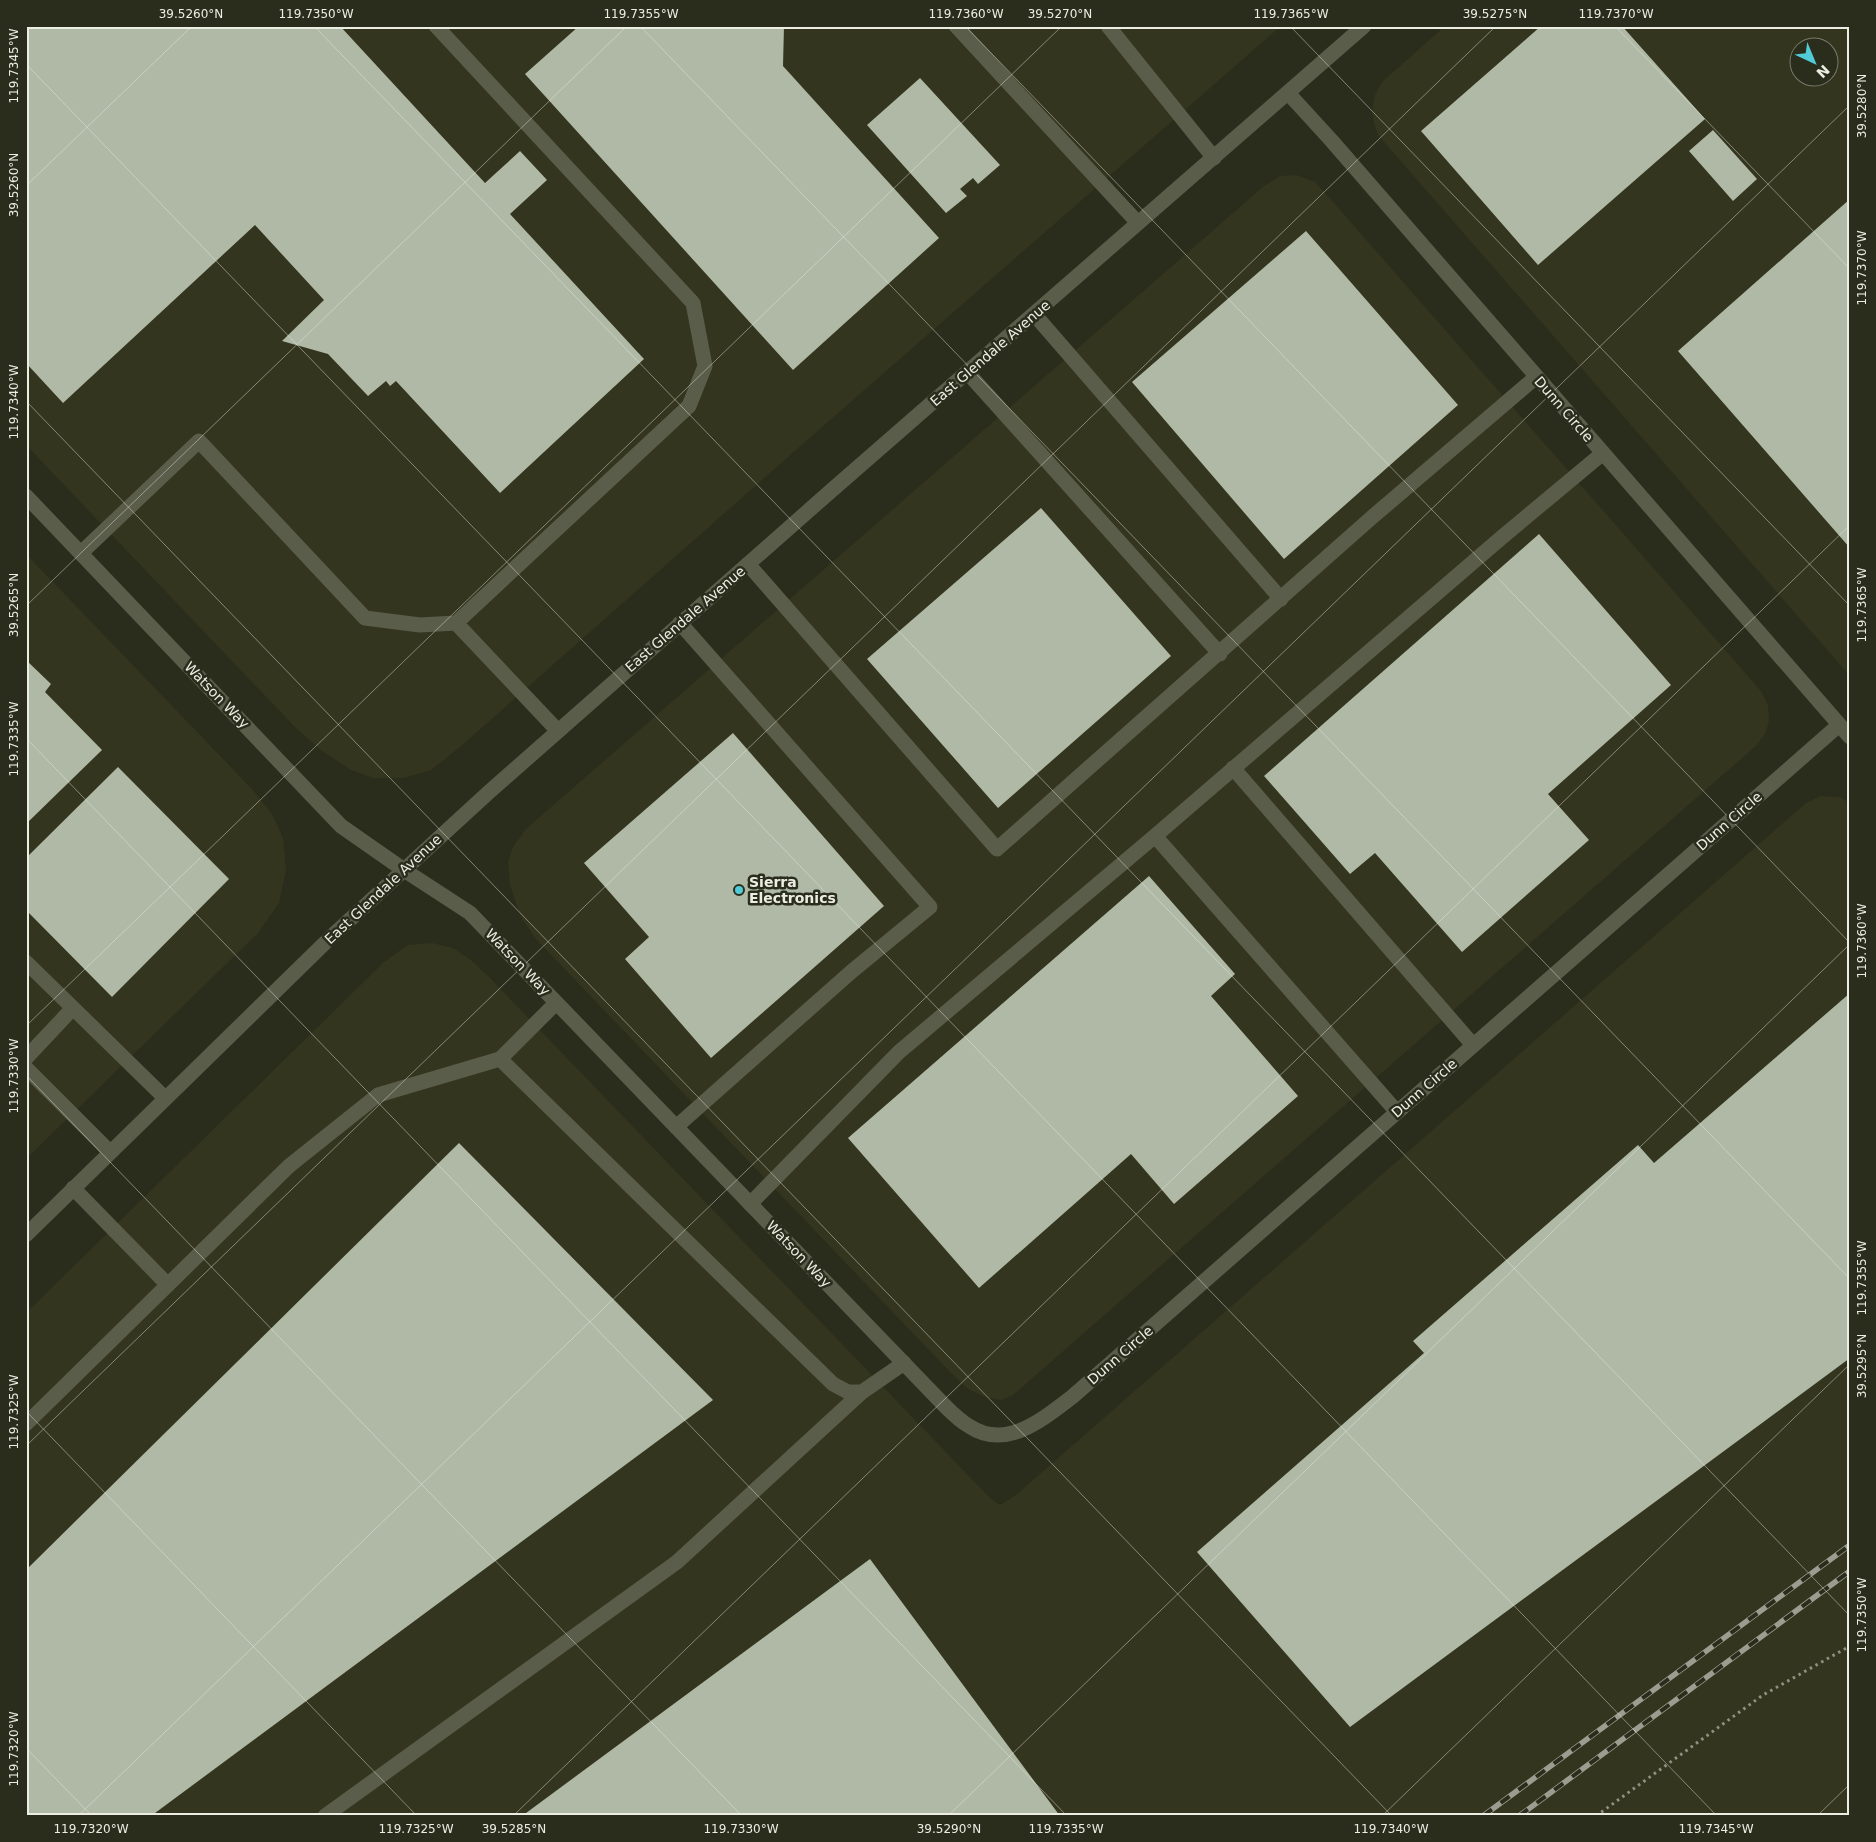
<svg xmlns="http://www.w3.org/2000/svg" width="1876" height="1842" font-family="'DejaVu Sans',sans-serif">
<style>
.built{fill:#34351e;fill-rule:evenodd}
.building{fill:#afb9a6}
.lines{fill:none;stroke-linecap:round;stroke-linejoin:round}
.path{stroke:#8f9184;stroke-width:3;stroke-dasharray:2.5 4;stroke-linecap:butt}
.service{stroke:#5b5d4b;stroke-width:15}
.minor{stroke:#5b5d4b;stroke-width:15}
.tertiary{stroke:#5b5d4b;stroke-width:15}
.rail-casing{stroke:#9c9d90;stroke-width:5.5}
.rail{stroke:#2b2d1c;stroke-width:4;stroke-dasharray:11;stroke-linecap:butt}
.ticks{fill:none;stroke:#ecede3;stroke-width:1;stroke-opacity:0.45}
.poi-dot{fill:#52cbd8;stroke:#2b2d1c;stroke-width:2}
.labels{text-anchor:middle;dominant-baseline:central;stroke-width:5;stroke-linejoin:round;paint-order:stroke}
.street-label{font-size:14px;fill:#ecede3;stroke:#2b2d1c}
.poi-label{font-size:14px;font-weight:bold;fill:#ecede3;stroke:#2b2d1c;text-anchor:start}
.neatline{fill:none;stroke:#ecede3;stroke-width:2}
.ticks-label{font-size:12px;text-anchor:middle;fill:#ecede3}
</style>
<rect width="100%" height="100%" fill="#2b2d1c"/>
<path class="built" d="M26 26H1281L805 442 460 747 431 770 404 778H373L351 770 322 751 294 726 26 445Z
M1445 26H1850V676L1378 135 1374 123 1372 111 1375 95 1382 82ZM1798 48H1828V78H1798Z
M1296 175 1315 182 1334 203 1761 691 1768 705 1769 721 1765 734 1757 745 1013 1395 1001 1400 985 1397 968 1389 952 1374 535 938 521 917 510 885 508 862 513 847 526 829 550 808 1264 186 1280 176Z
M26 554 251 788 272 814 283 838 286 870 279 903 258 933 26 1159Z
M1821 796 1840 797 1850 803V1816H26V1313L384 962 408 945 432 943 453 948 471 960 489 977 991 1499 1000 1505 1016 1495 1806 803Z"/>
<path class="building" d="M26 26H340L485 183 520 151 547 180 510 214 644 359 500 493 396 381 390 386 386 381 368 396 328 354 282 341 324 300 255 225 63 403 26 363Z
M579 26H784L783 66 939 238 793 370 525 74Z
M1541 26H1622L1705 119 1538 265 1421 131Z
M920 78 1000 165 978 184 973 178 960 189 967 196 946 213 867 125Z
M1713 130 1757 179 1733 201 1689 151Z
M1850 199V548L1678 351Z
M1306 231 1458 405 1284 559 1132 382Z
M1041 508 1171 656 998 808 867 659Z
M1539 534 1671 685 1548 794 1589 840 1462 952 1375 853 1350 874 1264 776Z
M26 660 51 684 45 692 102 750 26 824Z
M733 733 884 906 711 1058 625 959 649 937 584 863Z
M118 767 229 879 112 997 26 910V858Z
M1149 876 1235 974 1211 996 1298 1096 1174 1204 1131 1154 979 1288 848 1138Z
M1850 993V1358L1350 1727 1197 1552 1424 1353 1413 1341 1638 1145 1654 1163Z
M459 1143 713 1400 151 1816H26V1570Z
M870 1559 1060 1816H522L832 1587Z"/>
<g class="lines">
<path class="path" d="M1596 1816 1763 1695 1850 1646"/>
<path class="service" d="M436 26 693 303 705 366 689 406 456 623
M956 26 1138 223
M1108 26 1214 158
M1034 314 1281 599
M967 372 1220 654
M81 553 199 441 365 618 420 625 456 623 558 731
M748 564 997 849 1370 519 1536 377
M1233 768 1473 1045
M1155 836 1397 1112
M26 962 165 1098
M26 1058 73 1008
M500 1059 833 1384 848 1392H862L904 1363
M26 1068 110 1152
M676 1127 851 972 930 907 680 623
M73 1188 168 1285
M750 1204 899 1052 1155 836 1501 538 1603 453
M26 1424 289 1166 378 1095 500 1059 556 1003
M325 1816 677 1562 862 1392"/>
<path class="minor" d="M1288 93 1331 140 1850 737
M26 496 341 826 404 870 470 913 945 1406C952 1413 960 1421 969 1426 1006 1451 1043 1419 1072 1397L1839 725"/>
<path class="tertiary" d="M26 1235 332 936 489 792 832 490 1364 26"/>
<defs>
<path id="rail" d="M1483 1816 1850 1545
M1519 1816 1850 1571"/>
</defs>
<use href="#rail" class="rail-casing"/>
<use href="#rail" class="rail"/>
</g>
<path class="ticks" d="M314 26 1850 1616M640 26 1850 1279M965 26 1850 943M1290 26 1850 606M1615 26 1850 269M26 64 1717 1816M26 186 192 26M26 401 1392 1816M26 606 627 26M26 738 1067 1816M26 1026 1062 26M26 1075 742 1816M26 1411 417 1816M26 1446 1496 26M26 1748 92 1816M78 1816 1850 105M513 1816 1850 525M948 1816 1850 944M1382 1816 1850 1364M1817 1816 1850 1784"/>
<circle class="poi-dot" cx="739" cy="890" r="5"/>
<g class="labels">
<g class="street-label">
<text transform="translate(990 353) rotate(-41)">East Glendale Avenue</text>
<text transform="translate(1564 409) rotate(49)">Dunn Circle</text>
<text transform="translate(685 619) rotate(-41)">East Glendale Avenue</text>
<text transform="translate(217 695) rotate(46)">Watson Way</text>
<text transform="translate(1729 821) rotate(-41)">Dunn Circle</text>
<text transform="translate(383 889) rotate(-43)">East Glendale Avenue</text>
<text transform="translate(518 962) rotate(46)">Watson Way</text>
<text transform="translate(1424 1088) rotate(-41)">Dunn Circle</text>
<text transform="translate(799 1254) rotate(46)">Watson Way</text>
<text transform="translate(1120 1355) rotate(-41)">Dunn Circle</text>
</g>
<g class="poi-label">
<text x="749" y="882">Sierra<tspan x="749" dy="16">Electronics</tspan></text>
</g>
</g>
<rect width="1876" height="1842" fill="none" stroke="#2b2d1c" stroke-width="55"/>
<g transform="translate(1814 62) rotate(136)"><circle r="24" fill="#2b2d1c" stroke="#787a6c"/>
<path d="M0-4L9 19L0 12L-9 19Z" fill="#52cbd8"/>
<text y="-8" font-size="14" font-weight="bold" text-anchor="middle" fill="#ecede3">N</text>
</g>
<rect x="28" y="28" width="1820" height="1786" class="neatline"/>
<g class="ticks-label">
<text x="191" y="18">39.5260°N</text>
<text x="316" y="18">119.7350°W</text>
<text x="641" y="18">119.7355°W</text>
<text x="966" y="18">119.7360°W</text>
<text x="1060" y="18">39.5270°N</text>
<text x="1291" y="18">119.7365°W</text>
<text x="1495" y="18">39.5275°N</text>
<text x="1616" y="18">119.7370°W</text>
<text transform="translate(14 66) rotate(-90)" y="4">119.7345°W</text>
<text transform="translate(1862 106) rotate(-90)" y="4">39.5280°N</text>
<text transform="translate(14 185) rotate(-90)" y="4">39.5260°N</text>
<text transform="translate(1862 268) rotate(-90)" y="4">119.7370°W</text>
<text transform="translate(14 402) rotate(-90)" y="4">119.7340°W</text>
<text transform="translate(1862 605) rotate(-90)" y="4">119.7365°W</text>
<text transform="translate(14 605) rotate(-90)" y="4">39.5265°N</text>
<text transform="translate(14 739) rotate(-90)" y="4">119.7335°W</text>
<text transform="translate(1862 941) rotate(-90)" y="4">119.7360°W</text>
<text transform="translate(14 1076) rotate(-90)" y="4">119.7330°W</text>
<text transform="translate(1862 1278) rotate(-90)" y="4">119.7355°W</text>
<text transform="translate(1862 1366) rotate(-90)" y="4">39.5295°N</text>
<text transform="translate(14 1412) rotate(-90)" y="4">119.7325°W</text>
<text transform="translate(1862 1615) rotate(-90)" y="4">119.7350°W</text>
<text transform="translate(14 1749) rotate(-90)" y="4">119.7320°W</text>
<text x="91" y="1833">119.7320°W</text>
<text x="416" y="1833">119.7325°W</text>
<text x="514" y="1833">39.5285°N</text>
<text x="741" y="1833">119.7330°W</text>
<text x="949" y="1833">39.5290°N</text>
<text x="1066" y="1833">119.7335°W</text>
<text x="1391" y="1833">119.7340°W</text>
<text x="1716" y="1833">119.7345°W</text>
</g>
</svg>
